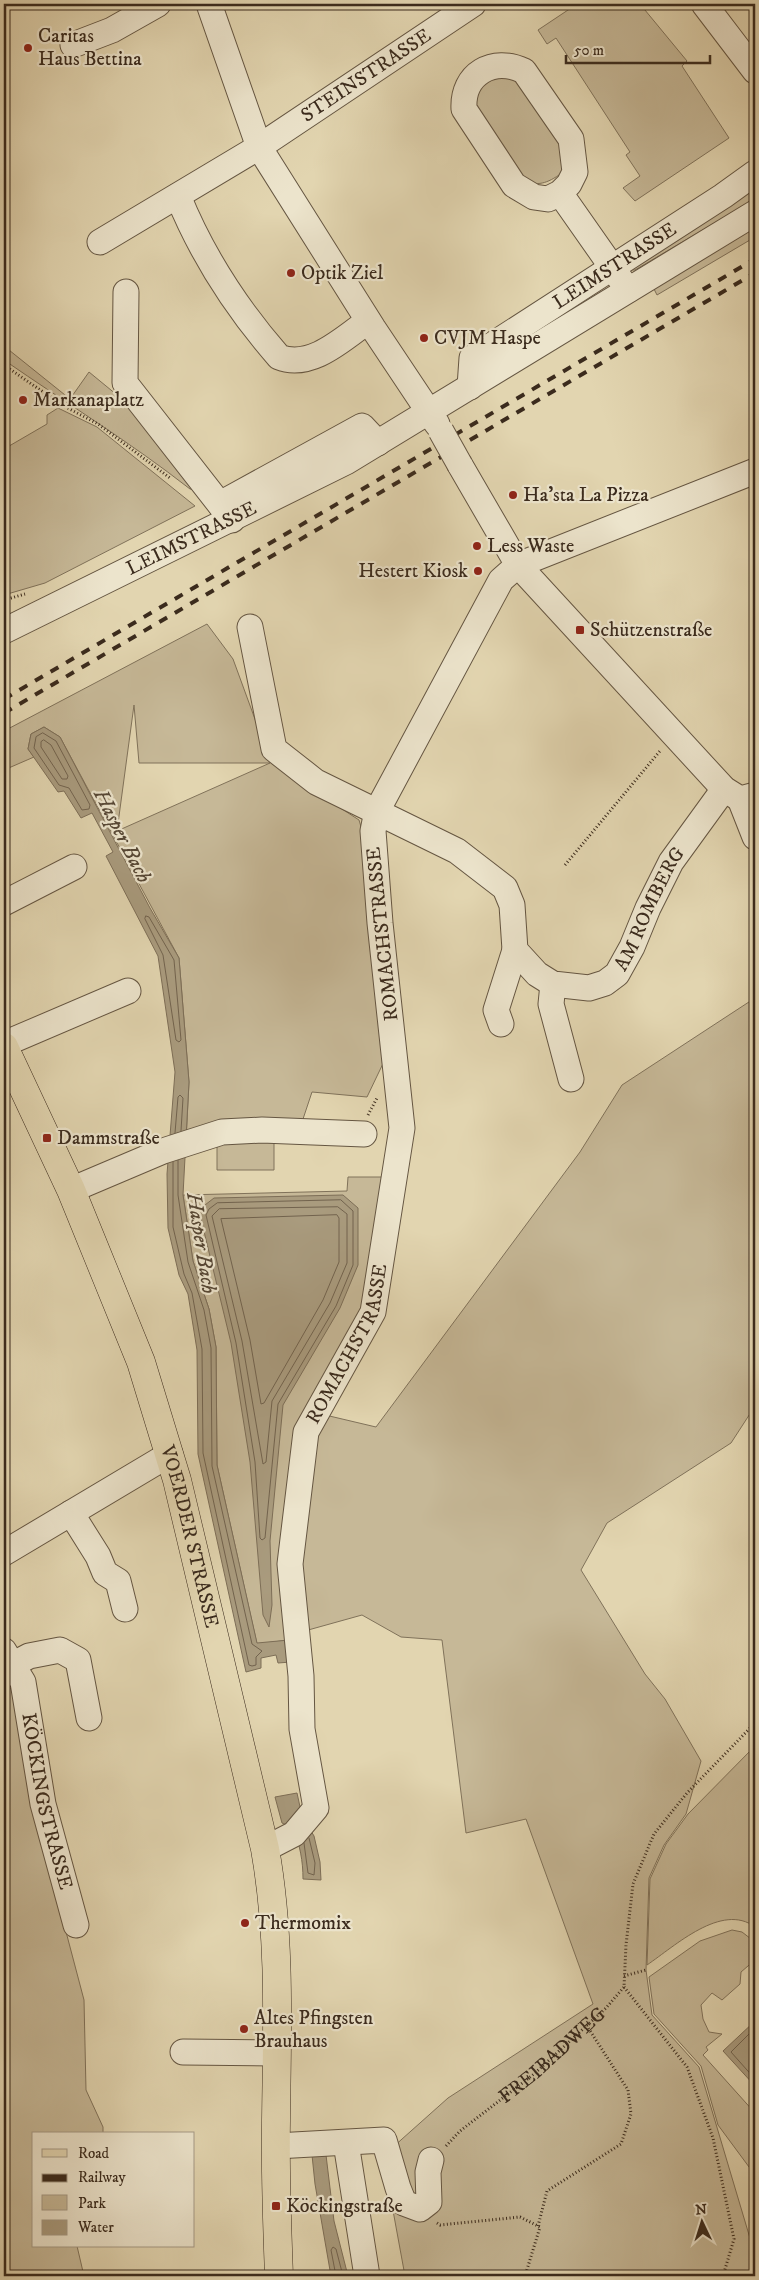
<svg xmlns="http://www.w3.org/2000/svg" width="759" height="2280" font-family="'IM FELL DW Pica',serif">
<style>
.green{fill:#c6b897;stroke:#80725a;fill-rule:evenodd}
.water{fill:#a99b7e;stroke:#7d6e57}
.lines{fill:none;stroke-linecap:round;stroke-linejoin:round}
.shore{stroke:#72634e;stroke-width:1}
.minor-casing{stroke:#655642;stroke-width:27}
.major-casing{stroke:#3b2b1d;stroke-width:29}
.path{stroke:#3b2b1d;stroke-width:3;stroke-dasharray:1 2.5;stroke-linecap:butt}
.minor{stroke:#ece4cc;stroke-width:25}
.major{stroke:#e2d5b0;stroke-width:28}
.rail{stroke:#3b2b1d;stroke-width:4;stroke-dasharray:9 9;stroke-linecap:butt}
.minor-bridge-casing{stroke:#655642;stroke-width:27;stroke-linecap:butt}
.minor-bridge{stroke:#ece4cc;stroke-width:25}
.poi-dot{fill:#8f2418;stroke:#ece4cc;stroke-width:2}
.labels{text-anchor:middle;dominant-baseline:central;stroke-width:4.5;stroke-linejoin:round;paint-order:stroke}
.poi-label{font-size:20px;fill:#3b2b1d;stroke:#ece4cc;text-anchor:start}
.street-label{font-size:20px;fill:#3b2b1d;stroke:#ece4cc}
.water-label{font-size:21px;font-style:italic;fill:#564735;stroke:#ece4cc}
</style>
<rect width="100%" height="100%" fill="#e2d5b0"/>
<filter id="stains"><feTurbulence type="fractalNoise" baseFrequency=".004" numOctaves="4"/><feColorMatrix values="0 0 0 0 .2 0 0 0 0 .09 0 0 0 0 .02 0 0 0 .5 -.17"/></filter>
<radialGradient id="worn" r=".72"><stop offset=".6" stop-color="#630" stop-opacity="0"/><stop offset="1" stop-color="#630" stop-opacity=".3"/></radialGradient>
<path class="green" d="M577 4H640L687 61 682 66 729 138 635 201 623 188 640 176 626 155 630 152 556 38 547 44 538 30Z
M509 69 563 133 562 173C546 184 539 186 521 181L475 109 477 84Z
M755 186V199L635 270H628Z
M755 223V237L657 295 654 289 686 265Z
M4 346 70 399 89 372 145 418 199 490 190 489C130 442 66 403 4 360Z
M58 408 97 427 195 506 45 583 4 595V449L47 424V415Z
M207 624 233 659 271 763 359 820 364 837 389 1051 367 1097 312 1092 301 1125 186 1141 189 1082 179 958 60 737 44 727 31 734 28 749 34 757 4 770V731ZM134 705 139 763H270L117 831Z
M755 998V1406L731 1443 607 1523 581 1570 645 1674 665 1699 701 1761 686 1814 664 1845 649 1878 646 1970 652 2015 699 2067 755 2255V2276H405L383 2156 448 2098 593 2004 526 1819 466 1833 442 1640 401 1637 362 1615 301 1632 297 1521 321 1414 376 1427 580 1152 622 1085Z
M217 1136 274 1137V1170H217Z
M348 1177H384L369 1308 309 1418 289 1640 257 1644 217 1465 216 1347 209 1309 193 1261 183 1195 347 1191Z
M4 1678 19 1702 65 1928 84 2000 86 2090 103 2127V2134H34V2246H77L84 2276H4Z
M755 1746V1927C722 1902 675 1946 647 1965L650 1879 666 1844 688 1814Z
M732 1930 742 1932 755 1942V1960L741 1972 740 1984 722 2000 712 1993 701 2005 703 2019 709 2032 722 2034 706 2047 708 2050 703 2055 755 2113V2192L752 2171 718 2125 701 2066 654 2014 649 1977 700 1941Z"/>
<path class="water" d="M44 727 60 737 150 908 179 958 189 1082 183 1195 193 1261 209 1309 216 1347 217 1465 257 1643 289 1640 291 1662 278 1663 276 1655 261 1658V1668L246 1672 198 1454 197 1350 188 1294 179 1275 168 1228 167 1174 175 1072 158 956 106 856 113 852 92 813 81 818 64 791 58 792 28 749 31 734Z
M343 1195 358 1208V1265L340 1308 283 1405 270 1541 272 1605 269 1627 263 1615 250 1462 231 1343 200 1215 205 1205 214 1198Z
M297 1793 302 1816 314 1836 320 1862 321 1880 303 1879C303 1861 300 1845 293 1828L282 1823 275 1797Z
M755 2021V2086L723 2051Z
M312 2155H326L334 2221 348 2276H331L315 2184Z"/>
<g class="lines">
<path class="shore" d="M43 733 56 741 90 805 89 809 82 810 69 788 59 785 34 748 36 737Z
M44 740 51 745 68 776 67 779H62L41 747V742Z
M146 916 149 917 174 960 181 1040 179 1042 176 1040 163 955 145 919Z
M175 1133 178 1097 180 1095 183 1098 181 1131
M173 1162V1227L184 1274 192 1293 202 1349 203 1453 249 1665 252 1666 256 1665V1657L262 1651 252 1644 212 1466 211 1348 204 1310 188 1262 178 1195V1160
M341 1200 353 1211V1265L336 1306 278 1404 265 1538 262 1540 260 1538 255 1462 236 1343 206 1215 209 1209 217 1203Z
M338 1207 347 1214V1263L330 1303 272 1401 266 1462 263 1464 242 1341 212 1216 219 1209Z
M337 1215 339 1218V1262L323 1300 264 1403 261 1404 250 1340 221 1219Z
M304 1843 308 1873 314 1875 315 1863 309 1838
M755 2028 731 2052 755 2079
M336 2276 331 2250 333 2247 336 2249 343 2276"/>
<defs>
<g id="minor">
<path d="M209 4 259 147 373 328 437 424"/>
<path d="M704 4 755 71"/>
<path d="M73 45 112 30 158 4"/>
<path d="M560 193 548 199 534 197 514 185 464 109C462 74 493 56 524 71L571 139 575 172 569 184 560 193 628 290"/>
<path d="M178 196C202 255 237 309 279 357 311 370 344 338 368 321"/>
<path id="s2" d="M100 242 259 147 473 4"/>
<path d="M126 292 125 383 232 520"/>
<path id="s3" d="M470 387 472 358 723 196 755 173"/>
<path d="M460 465 518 565 724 789 740 799 755 795"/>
<path d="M220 504 362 426 378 443"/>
<path id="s4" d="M250 627 274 749 316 782 457 851 505 888 512 905 515 950 537 974 553 984 589 988 605 983 617 974 632 947 648 908 671 862 724 789"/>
<path id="s5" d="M4 631 346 462 755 213"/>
<path d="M740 799 755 837"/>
<path d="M4 903 74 867"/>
<path d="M553 984 551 1004 571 1079"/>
<path d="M501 1024 496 1010 515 950"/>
<path d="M4 1044 128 991"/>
<path d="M71 1190 163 1151 222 1132 262 1130 364 1134"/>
<path d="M71 1513 98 1556 105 1573 118 1581 125 1609"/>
<path d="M4 1553 170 1454"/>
<path id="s6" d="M4 1651 23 1682 43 1804 76 1925"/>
<path d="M12 1665 29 1656 60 1650 78 1660 89 1718"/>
<path id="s7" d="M265 1849 294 1834 316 1808 302 1729 301 1676 290 1564 306 1432 373 1312 402 1128 380 923 373 831 377 811 501 580 518 565 755 471"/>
<path d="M183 2052 277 2053"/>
<path d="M346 2143 367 2276"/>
<path d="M276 2146 384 2140 398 2188 404 2203 420 2209 429 2202 428 2172 431 2160"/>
</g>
<g id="major">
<path id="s8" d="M4 1047 71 1190 141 1362 177 1480 265 1849C281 1939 277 2030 276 2121 275 2173 277 2224 279 2276"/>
</g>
</defs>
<use href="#minor" class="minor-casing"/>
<use href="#major" class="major-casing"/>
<g class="path">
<path d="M4 365 62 405 98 424 170 478"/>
<path d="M4 600 25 594"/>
<path d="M565 865 660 751"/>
<path d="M368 1115 377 1098"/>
<path d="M624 1976 646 1970"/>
<path d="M624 1987 687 2067 713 2138 734 2239 723 2276"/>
<path id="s1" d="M446 2146 460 2131 534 2074 606 2008 624 1987 626 1945 633 1884 654 1834 687 1793 755 1723"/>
<path d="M437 2223 440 2225 520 2217 540 2227 525 2276"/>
<path d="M538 2226 547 2191 621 2144 631 2114 628 2090 587 2026"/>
</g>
<use href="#minor" class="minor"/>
<use href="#major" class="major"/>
<path class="rail" d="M4 699 755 259
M4 713 755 273"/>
<defs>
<path id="minor-bridge" d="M441 431 460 465"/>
</defs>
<use href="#minor-bridge" class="minor-bridge-casing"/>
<use href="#minor-bridge" class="minor-bridge"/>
</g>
<g class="poi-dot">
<circle cx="28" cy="48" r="5"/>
<circle cx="291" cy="273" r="5"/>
<circle cx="424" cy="338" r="5"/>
<circle cx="23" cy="400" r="5"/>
<circle cx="513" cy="495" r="5"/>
<circle cx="477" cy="546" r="5"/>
<circle cx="478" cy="571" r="5"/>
<rect x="575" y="625" width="10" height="10" rx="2.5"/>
<rect x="42" y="1133" width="10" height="10" rx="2.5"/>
<circle cx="245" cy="1923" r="5"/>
<circle cx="244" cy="2029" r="5"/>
<rect x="271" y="2201" width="10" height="10" rx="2.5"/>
</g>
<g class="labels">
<g class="poi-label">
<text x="38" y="36">Caritas<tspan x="38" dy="23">Haus Bettina</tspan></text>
<text x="301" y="273">Optik Ziel</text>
<text x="434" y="338">CVJM Haspe</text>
<text x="33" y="400">Markanaplatz</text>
<text x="523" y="495">Ha’sta La Pizza</text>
<text x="487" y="546">Less Waste</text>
<text x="468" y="571" text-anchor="end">Hestert Kiosk</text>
<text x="590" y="630">Schützenstraße</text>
<text x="57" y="1138">Dammstraße</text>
<text x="255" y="1923">Thermomix</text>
<text x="254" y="2018">Altes Pfingsten<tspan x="254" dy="23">Brauhaus</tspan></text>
<text x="286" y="2206">Köckingstraße</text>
</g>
<g class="street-label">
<text stroke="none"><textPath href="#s2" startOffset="314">STEINSTRASSE</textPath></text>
<text stroke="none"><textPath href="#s3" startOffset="199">LEIMSTRASSE</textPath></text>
<text stroke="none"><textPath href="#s5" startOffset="209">LEIMSTRASSE</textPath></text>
<text stroke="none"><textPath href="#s4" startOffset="651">AM ROMBERG</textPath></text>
<text transform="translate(383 934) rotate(-96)">ROMACHSTRASSE</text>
<text stroke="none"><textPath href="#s7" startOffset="544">ROMACHSTRASSE</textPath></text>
<text stroke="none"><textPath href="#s8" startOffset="525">VOERDER STRASSE</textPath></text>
<text stroke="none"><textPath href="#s6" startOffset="158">KÖCKINGSTRASSE</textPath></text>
<text stroke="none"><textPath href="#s1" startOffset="140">FREIBADWEG</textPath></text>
</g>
<g class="water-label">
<text transform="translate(122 836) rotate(63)">Hasper Bach</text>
<text transform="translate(201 1243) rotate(81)">Hasper Bach</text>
</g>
</g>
<rect width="759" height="2280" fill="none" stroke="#e2d5b0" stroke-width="20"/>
<rect x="5" y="5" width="749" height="2270" fill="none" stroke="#3b2b1d" stroke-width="2.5"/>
<rect x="10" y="10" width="739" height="2260" fill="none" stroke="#3b2b1d"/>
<rect x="32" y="2132" width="162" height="115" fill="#ece4cc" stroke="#a59a86"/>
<rect x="42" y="2149" width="25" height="8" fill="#e2d5b0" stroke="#a59a86"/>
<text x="78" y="2158" font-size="15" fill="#3b2b1d">Road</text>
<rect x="42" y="2174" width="25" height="8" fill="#3b2b1d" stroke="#a59a86"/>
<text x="78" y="2182" font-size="15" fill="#3b2b1d">Railway</text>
<rect x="42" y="2195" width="25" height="15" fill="#c6b897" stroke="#a59a86"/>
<text x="78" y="2208" font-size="15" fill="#3b2b1d">Park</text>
<rect x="42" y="2220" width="25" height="15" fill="#a99b7e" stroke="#a59a86"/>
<text x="78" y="2232" font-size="15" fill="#3b2b1d">Water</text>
<g transform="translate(702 2222) rotate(356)" stroke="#ece4cc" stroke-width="4" paint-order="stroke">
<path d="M0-4L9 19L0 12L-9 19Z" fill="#3b2b1d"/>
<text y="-8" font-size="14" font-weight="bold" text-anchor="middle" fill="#3b2b1d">N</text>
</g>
<path d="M566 55v8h144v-8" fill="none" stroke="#3b2b1d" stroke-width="2.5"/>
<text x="574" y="55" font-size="15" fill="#3b2b1d" stroke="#ece4cc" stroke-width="4" paint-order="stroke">50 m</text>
<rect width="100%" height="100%" filter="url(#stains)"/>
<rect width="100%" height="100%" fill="url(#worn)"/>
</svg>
